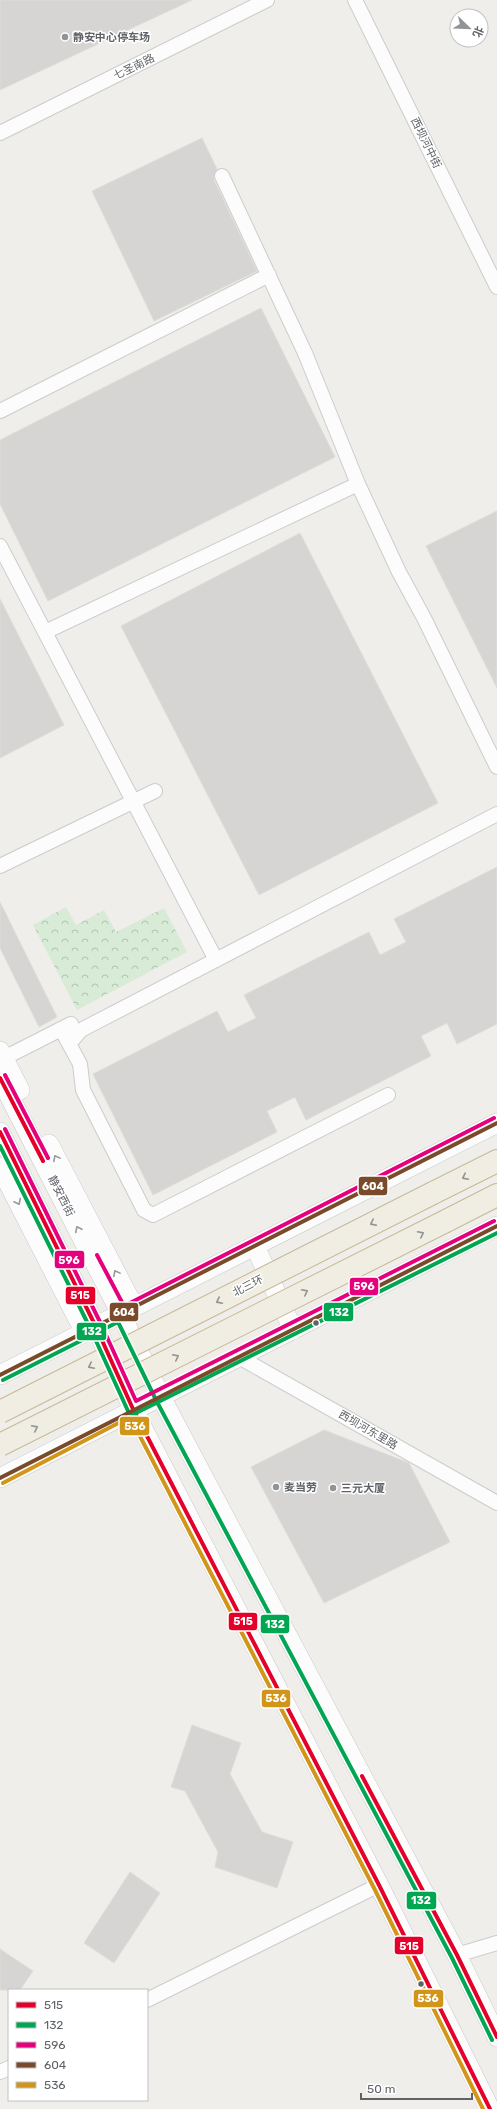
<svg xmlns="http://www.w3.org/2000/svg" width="497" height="2109" font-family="Rubik,'Noto Sans SC',sans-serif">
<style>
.forest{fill:url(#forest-crowns)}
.building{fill:#d6d5d3;stroke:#deddd9}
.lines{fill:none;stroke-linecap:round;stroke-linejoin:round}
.street-casing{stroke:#cbcccc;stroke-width:16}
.secondary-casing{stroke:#cacacb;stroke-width:20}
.highway-casing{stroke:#c8b996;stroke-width:24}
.street{stroke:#fdfcfc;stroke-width:14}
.secondary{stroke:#fdfcfc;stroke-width:19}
.highway{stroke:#f0ede3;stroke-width:22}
.highway-bridge-casing{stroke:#c8b996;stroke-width:24;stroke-linecap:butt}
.highway-bridge{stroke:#f0ede3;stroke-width:22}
.bus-1-casing{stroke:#fff;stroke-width:7}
.bus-2-casing{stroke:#fff;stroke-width:7}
.bus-3-casing{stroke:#fff;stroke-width:7}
.bus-4-casing{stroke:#fff;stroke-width:7}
.bus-5-casing{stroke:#fff;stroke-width:7}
.bus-1{stroke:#e4002b;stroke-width:4}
.bus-2{stroke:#00a651;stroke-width:4}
.bus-3{stroke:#e5007d;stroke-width:4}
.bus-4{stroke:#7a4b2a;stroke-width:4}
.bus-5{stroke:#d1951a;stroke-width:4}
.oneway{stroke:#96999c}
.oneway2{stroke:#929393}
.poi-dot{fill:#919496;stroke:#fff;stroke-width:1.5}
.bus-dot{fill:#5f6368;stroke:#fff;stroke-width:1.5}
.labels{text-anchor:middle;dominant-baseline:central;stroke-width:3;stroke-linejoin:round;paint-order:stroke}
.poi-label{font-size:11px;font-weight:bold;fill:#5f6368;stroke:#fff;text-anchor:start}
.street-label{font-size:11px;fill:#5f6368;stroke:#fff}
.line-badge{stroke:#fff;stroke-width:1.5}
.badge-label{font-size:11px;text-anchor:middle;font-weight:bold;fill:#fff}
</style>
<defs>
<pattern id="forest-crowns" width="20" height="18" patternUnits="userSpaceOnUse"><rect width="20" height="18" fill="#d8ebd6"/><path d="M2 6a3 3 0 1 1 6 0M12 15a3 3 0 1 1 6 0" fill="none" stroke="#b2c2b1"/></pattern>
</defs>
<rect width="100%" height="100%" fill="#efeeea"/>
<path class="forest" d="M66 907 76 925 104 910 116 932 164 908 187 952 77 1010 33 925Z"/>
<path class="building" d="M0 0H192L0 90Z
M202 138 217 169 214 175V180L257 271 154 321 92 191Z
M261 308 335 457 48 601 0 504V440Z
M497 511V688L426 546Z
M300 533 438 803 259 895 121 626Z
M0 599 64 725 0 758Z
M497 867V1024L457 1044 447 1023 421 1036 431 1056 306 1120 295 1097 267 1111 277 1132 153 1195 93 1074 217 1011 228 1032 256 1018 244 995 369 932 380 955 406 942 394 919Z
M0 902 57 1017 39 1027 0 948Z
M324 1430 409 1463 450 1542 324 1603 251 1467Z
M192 1725 241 1743 230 1774 262 1832 293 1842 277 1888 215 1867 218 1852 185 1791 171 1787Z
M130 1872 160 1893 114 1963 84 1943Z
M0 1949 33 1971 20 1990H0Z"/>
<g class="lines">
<defs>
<path id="street" d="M355 0 497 287
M0 133 267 0
M222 176 305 353 358 484 399 572 424 618 497 767
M0 411 269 275
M0 546 216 960
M45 632 358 484
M0 866 155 791
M61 1029 80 1064 83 1090 144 1210 153 1215 388 1095
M69 1044 81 1030 497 814
M0 1060 71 1024
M239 1357 497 1503
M457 1955 497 1943
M147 2000 379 1885
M0 2072 9 2068"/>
<path id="secondary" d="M0 1051 20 1090
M0 1078 121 1314 161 1397 457 1955 497 2037
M0 1132 96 1327 133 1409 379 1885 490 2109
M49 1144 134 1307
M0 1167 84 1331
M255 1246 293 1330
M0 1375 497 1123
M0 1478 497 1226"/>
<path id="highway" d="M433 1193 497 1161
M446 1221 497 1195"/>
</defs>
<use href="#street" class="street-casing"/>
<use href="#secondary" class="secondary-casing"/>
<use href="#highway" class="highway-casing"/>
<use href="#street" class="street"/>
<use href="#secondary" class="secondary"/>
<use href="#highway" class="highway"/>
<defs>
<path id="highway-bridge" d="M0 1412 433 1193
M0 1445 446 1221"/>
</defs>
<use href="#highway-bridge" class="highway-bridge-casing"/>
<use href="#highway-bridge" class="highway-bridge"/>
<defs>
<path id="bus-1" d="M0 1078 43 1161
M0 1132 96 1327 133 1409 379 1885 490 2109
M362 1776 457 1955 497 2037"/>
<path id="bus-2" d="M0 1146 91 1330 128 1411 132 1415 497 1233
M3 1380 118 1322 156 1400 452 1958 492 2040"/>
<path id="bus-3" d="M5 1075 48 1158
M5 1129 101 1324 136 1401 494 1221
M97 1255 124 1306 494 1118"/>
<path id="bus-4" d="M0 1375 497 1123
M0 1478 497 1226"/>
<path id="bus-5" d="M3 1483 130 1417 374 1888 483 2109"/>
</defs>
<use href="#bus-1" class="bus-1-casing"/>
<use href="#bus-2" class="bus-2-casing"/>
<use href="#bus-3" class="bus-3-casing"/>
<use href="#bus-4" class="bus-4-casing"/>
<use href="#bus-5" class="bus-5-casing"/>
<use href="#bus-1" class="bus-1"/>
<use href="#bus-2" class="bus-2"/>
<use href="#bus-3" class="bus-3"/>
<use href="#bus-4" class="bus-4"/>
<use href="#bus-5" class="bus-5"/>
</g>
<defs><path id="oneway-chevron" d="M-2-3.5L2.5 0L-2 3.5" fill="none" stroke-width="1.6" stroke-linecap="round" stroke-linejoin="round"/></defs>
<g class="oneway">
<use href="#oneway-chevron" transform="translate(56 1158) rotate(-118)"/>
<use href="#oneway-chevron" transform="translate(18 1202) rotate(63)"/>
<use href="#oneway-chevron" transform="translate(78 1229) rotate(-117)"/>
<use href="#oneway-chevron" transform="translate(116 1273) rotate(-118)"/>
</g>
<g class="oneway2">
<use href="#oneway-chevron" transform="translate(465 1177) rotate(153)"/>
<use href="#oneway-chevron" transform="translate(373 1223) rotate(153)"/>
<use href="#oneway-chevron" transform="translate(421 1234) rotate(-27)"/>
<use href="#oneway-chevron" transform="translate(305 1292) rotate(-27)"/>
<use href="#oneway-chevron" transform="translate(219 1301) rotate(153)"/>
<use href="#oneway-chevron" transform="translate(176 1357) rotate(-27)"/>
<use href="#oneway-chevron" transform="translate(91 1366) rotate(153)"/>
<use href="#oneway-chevron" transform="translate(35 1428) rotate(-27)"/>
</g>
<g class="poi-dot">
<circle cx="65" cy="37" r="4"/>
<circle cx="276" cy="1487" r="4"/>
<circle cx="333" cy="1488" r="4"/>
</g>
<g class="bus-dot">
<circle cx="316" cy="1323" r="3.5"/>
<circle cx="421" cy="1984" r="3.5"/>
</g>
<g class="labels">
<g class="poi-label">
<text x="73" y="37">静安中心停车场</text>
<text x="284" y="1487">麦当劳</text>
<text x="341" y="1488">三元大厦</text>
</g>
<g class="street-label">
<text transform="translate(134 67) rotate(-26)">七圣南路</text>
<text transform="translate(426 143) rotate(64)">西坝河中街</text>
<text transform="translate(61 1196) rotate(63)">静安西街</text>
<text transform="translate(248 1286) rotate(-27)">北三环</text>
<text transform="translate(368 1430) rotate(30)">西坝河东里路</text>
</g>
</g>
<g class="line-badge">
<rect x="358" y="1176" width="30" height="20" rx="4" fill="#7a4b2a"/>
<rect x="54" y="1250" width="31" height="19" rx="4" fill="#e5007d"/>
<rect x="349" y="1277" width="30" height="19" rx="4" fill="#e5007d"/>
<rect x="65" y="1286" width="31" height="19" rx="4" fill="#e4002b"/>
<rect x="323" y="1302" width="31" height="20" rx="4" fill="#00a651"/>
<rect x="109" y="1302" width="30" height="20" rx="4" fill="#7a4b2a"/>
<rect x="76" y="1322" width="31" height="19" rx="4" fill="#00a651"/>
<rect x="119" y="1416" width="31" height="20" rx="4" fill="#d1951a"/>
<rect x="228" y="1612" width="30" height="19" rx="4" fill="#e4002b"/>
<rect x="260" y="1614" width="30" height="20" rx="4" fill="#00a651"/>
<rect x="261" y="1689" width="30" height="19" rx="4" fill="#d1951a"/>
<rect x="406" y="1891" width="31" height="19" rx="4" fill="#00a651"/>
<rect x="394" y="1936" width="30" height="19" rx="4" fill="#e4002b"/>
<rect x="413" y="1989" width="31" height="19" rx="4" fill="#d1951a"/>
</g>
<g class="badge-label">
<text x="373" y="1190">604</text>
<text x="69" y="1264">596</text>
<text x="364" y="1290">596</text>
<text x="80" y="1299">515</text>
<text x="339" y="1316">132</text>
<text x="124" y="1316">604</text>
<text x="92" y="1335">132</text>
<text x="135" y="1430">536</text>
<text x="243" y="1625">515</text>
<text x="275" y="1628">132</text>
<text x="276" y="1702">536</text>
<text x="421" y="1904">132</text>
<text x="409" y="1950">515</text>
<text x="428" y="2002">536</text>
</g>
<rect x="8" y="1989" width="140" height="112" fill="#ffffff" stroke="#bfc1c3"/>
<rect x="16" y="2002" width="20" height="6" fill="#e4002b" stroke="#bfc1c3"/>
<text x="44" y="2009" font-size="12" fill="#5f6368">515</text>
<rect x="16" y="2022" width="20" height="6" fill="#00a651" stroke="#bfc1c3"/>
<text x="44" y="2029" font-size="12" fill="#5f6368">132</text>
<rect x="16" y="2042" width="20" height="6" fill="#e5007d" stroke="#bfc1c3"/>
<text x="44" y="2049" font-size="12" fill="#5f6368">596</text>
<rect x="16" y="2062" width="20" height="6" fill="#7a4b2a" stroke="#bfc1c3"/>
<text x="44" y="2069" font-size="12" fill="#5f6368">604</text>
<rect x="16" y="2082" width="20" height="6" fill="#d1951a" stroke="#bfc1c3"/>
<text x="44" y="2089" font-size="12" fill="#5f6368">536</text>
<g transform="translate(469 28) rotate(113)"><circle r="19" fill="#ffffff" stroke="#bfc1c3"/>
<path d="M0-3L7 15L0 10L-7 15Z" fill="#919496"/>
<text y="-6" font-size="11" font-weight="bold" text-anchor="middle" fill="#5f6368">北</text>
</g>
<path d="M361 2093v6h111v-6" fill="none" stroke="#5f6368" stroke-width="2"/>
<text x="367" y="2093" font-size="12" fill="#5f6368" stroke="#ffffff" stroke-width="3" paint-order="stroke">50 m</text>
</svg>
